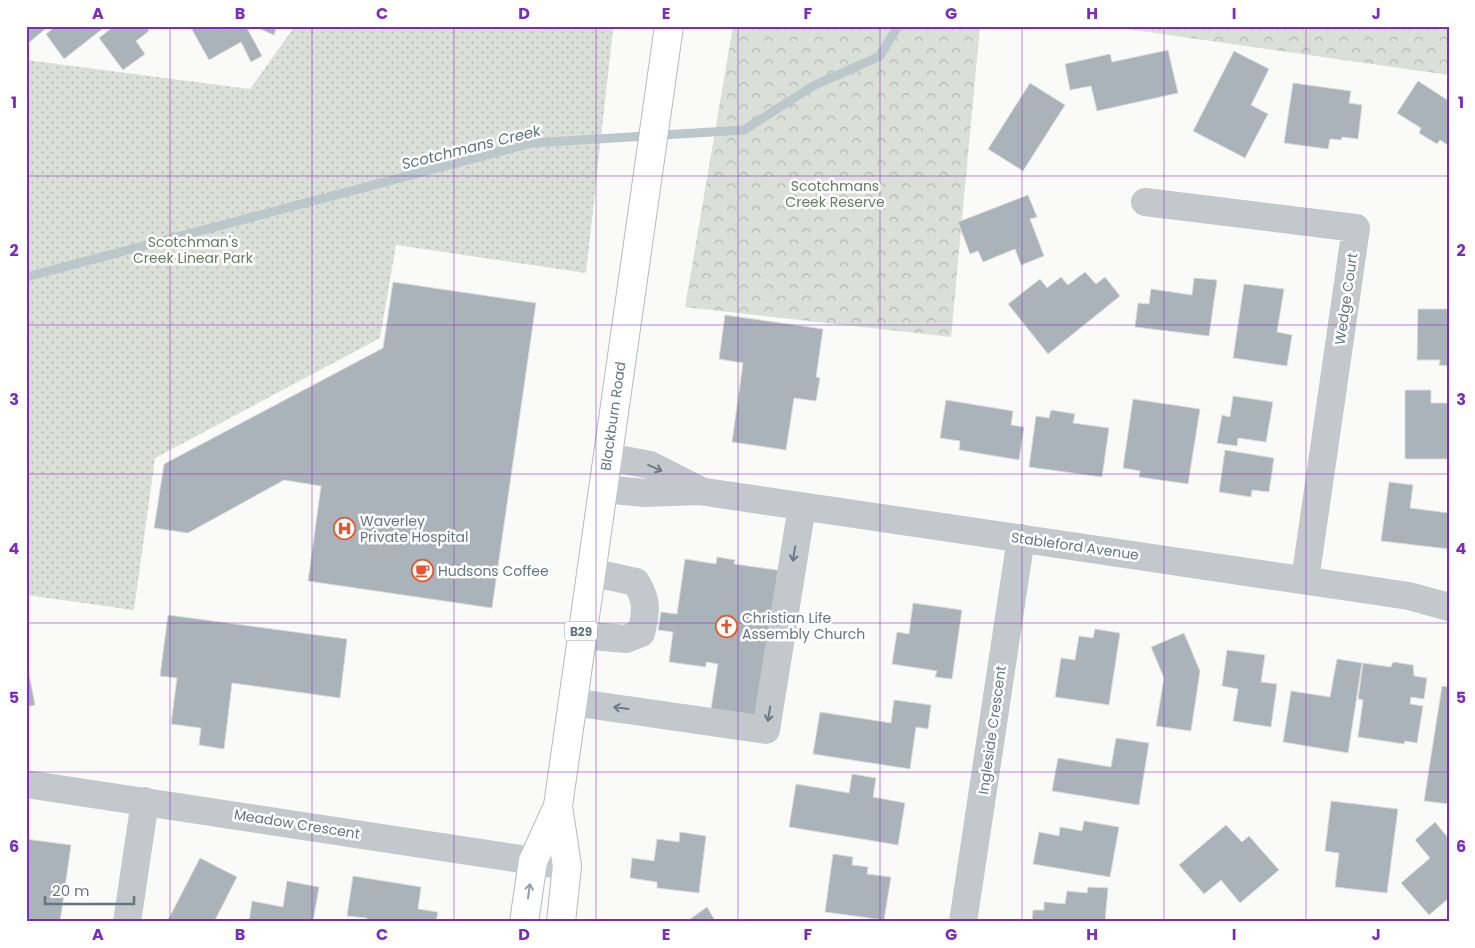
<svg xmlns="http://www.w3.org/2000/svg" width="1475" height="948" font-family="Poppins,sans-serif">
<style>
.forest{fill:url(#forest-crowns)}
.park{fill:url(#park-dots)}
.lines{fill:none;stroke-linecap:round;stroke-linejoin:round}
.stream{stroke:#bbc7cb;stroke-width:9}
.building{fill:#aab3b9;stroke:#dcdcda}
.major-casing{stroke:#b5babe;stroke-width:30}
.minor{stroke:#c3c8cc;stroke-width:28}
.major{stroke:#fff;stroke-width:28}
.oneway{stroke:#6a7a87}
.oneway2{stroke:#939fa8}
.grid{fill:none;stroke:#7b2cbf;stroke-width:1;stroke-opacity:0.55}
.labels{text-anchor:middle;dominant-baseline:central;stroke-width:5;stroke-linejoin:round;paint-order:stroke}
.shield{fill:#fff;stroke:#939fa8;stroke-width:1}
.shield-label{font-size:12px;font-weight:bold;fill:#657683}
.park-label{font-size:14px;fill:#687a64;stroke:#fff}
.street-label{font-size:14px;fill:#657683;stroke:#fff}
.poi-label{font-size:14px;fill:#657683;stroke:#fff;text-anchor:start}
.water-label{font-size:15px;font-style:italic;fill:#60757c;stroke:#fff}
.neatline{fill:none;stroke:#7b2cbf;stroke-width:2}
.grid-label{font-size:16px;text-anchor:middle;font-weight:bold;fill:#7b2cbf}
</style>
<defs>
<pattern id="forest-crowns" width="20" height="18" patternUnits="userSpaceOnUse" patternTransform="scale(1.25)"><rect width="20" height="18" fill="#dadfd7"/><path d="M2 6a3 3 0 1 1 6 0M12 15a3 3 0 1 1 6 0" fill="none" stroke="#b4b9b4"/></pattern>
<pattern id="park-dots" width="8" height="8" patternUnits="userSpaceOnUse" patternTransform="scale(1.25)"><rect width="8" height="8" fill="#dadfd7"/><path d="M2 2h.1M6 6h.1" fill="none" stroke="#b4b9b4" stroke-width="1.8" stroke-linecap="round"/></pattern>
</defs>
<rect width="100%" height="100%" fill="#fafaf8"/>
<path class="forest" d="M733 26H980L951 337 685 307Z
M1106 26H1449V75Z"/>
<path class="park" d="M295 26H594L613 29 586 273 396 245 380 338 155 458 134 610 26 595V60L250 89Z"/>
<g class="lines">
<path class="stream" d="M26 277 532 143 744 130 813 86 880 56 898 26"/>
</g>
<path class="building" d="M26 26H49L26 45Z
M56 26H106L64 59 46 34Z
M114 26H146L149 31 136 41 145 54 123 70 99 38Z
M190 26H246L262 56 251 62 241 42 209 60Z
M253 26H277L274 35Z
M1168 50 1178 93 1097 111 1091 86 1070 90 1065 64 1110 54 1112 62Z
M1234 51 1269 69 1251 105 1268 114 1245 158 1193 131Z
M1418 81 1449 101V146L1440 140 1437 144 1419 133 1421 128 1397 113Z
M1030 83 1065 105 1023 171 988 149Z
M1293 83 1351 91 1349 103 1362 105 1358 139 1342 137 1341 140 1330 139 1328 149 1284 143Z
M1028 195 1037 217 1030 219 1044 256 1021 265 1015 249 983 262 978 251 970 254 958 222Z
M1085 272 1096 284 1105 277 1120 296 1048 354 1008 304 1040 279 1047 288 1061 277 1068 285Z
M1194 278 1217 280 1209 336 1135 327 1138 303 1149 304 1151 289 1192 295Z
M393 282 536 303 492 608 308 581 321 486 284 480 188 533 154 528 164 464 383 348Z
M1244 284 1284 289 1277 332 1292 335 1287 366 1233 358Z
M1418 309H1449V366L1439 365 1440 360H1417Z
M725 315 823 329 816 377 820 378 816 401 794 398 786 450 732 442 743 363 719 359Z
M1405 390H1431V403H1449V459H1405Z
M1233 396 1273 402 1266 442 1238 438 1237 446 1217 443 1222 415 1230 417Z
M1133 399 1200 409 1188 484 1139 477 1140 471 1123 468Z
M946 400 1013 411 1011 425 1024 427 1019 460 959 450 960 441 940 438Z
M1051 410 1075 414 1073 423 1109 428 1102 477 1029 467 1036 416 1049 418Z
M1225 450 1274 458 1269 492 1252 490 1251 497 1219 492Z
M1389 482 1413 485 1410 508 1449 513V549L1381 541Z
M717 557 735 560 734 564 784 571 761 722 710 715 718 664 706 662V667L669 662 673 632 658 630 661 612 677 614 685 559 716 564Z
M913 603 962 610 952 679 935 677 937 671 892 664 897 632 909 634Z
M168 615 347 639 340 698 232 683 224 749 199 745 201 728 171 724 177 678 160 676Z
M1095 629 1120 633 1109 705 1055 697 1061 658 1075 660 1079 636 1093 638Z
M1184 633 1200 671 1191 731 1156 726 1164 678 1151 647Z
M1227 650 1265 655 1261 682 1277 684 1271 727 1233 721 1238 689 1222 686Z
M26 658 35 705 26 707Z
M1337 659 1362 663 1348 753 1283 742 1291 691 1330 697Z
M1393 662 1413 665 1414 676 1427 678 1424 699 1411 697 1410 704 1423 706 1417 743 1405 741 1404 744 1358 737 1363 700 1358 699 1363 663 1391 667Z
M1442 686 1449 687V804L1424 801Z
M894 700 931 705 928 729 916 727 910 769 813 754 820 712 891 723Z
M1116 738 1149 743 1139 805 1052 791 1058 758 1111 767Z
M852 774 876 778 873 797 905 803 898 845 789 827 796 784 849 793Z
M1331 801 1398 809 1387 893 1335 887 1339 853 1325 851Z
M1084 821 1119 827 1110 877 1033 864 1039 832 1059 836 1060 827 1082 831Z
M1435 822 1449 839V898L1429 915 1401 883 1430 858 1415 840Z
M1226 825 1242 842 1249 836 1279 870 1240 903 1221 880 1204 894 1179 865Z
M680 832 706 836 699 893 657 888V882L630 878 632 858 654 861 657 839 679 842Z
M26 839 71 845 60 922H26Z
M833 854 853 857 852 865 868 867 867 874 891 877 884 920 825 912Z
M200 858 237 877 214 922H167Z
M353 876 421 887 418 909 438 912 436 922H366L367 918 347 916Z
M287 881 319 887 313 922H249L252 901 283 907Z
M1088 887 1108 888 1105 922H1032L1033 910H1044V902L1065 904 1067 891 1087 893Z
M707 907 716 922H686Z"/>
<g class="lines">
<defs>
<path id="major" d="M524 922 533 861 558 806
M561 922 567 866 558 806 669 26"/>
</defs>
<use href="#major" class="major-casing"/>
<path class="minor" d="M1145 202 1356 228 1305 580
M608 457 650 465 699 490
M603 489 645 493 699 491 1409 596 1449 607
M581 635 626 639 641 633C646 613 648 601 636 582L590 572
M572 702 766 730 802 506
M26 784 567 866
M127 922 145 801
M963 922 1021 538"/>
<use href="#major" class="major"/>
</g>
<defs><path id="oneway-shaft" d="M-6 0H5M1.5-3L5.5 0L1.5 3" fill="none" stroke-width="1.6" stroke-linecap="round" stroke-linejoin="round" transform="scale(1.25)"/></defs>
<g class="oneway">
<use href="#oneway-shaft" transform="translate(655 468) rotate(24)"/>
<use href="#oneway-shaft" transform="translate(794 554) rotate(99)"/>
<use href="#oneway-shaft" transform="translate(621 708) rotate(-172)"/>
<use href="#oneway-shaft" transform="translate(769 714) rotate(99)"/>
</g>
<use class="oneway2" href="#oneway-shaft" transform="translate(529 891) rotate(-82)"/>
<path class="grid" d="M170 26V922M312 26V922M454 26V922M596 26V922M738 26V922M880 26V922M1022 26V922M1164 26V922M1306 26V922M26 176H1449M26 325H1449M26 474H1449M26 623H1449M26 772H1449"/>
<defs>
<symbol id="hospital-ring" viewBox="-11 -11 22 22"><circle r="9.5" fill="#fff" stroke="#e4572e" stroke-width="1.5"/><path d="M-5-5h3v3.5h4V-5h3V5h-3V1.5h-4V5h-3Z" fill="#e4572e"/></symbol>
<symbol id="cafe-ring" viewBox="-11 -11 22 22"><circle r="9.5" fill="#fff" stroke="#e4572e" stroke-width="1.5"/><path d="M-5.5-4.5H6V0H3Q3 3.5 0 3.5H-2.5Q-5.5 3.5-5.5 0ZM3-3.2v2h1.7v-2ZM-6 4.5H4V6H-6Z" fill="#e4572e"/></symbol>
<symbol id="church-ring" viewBox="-11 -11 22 22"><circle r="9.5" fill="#fff" stroke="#e4572e" stroke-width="1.5"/><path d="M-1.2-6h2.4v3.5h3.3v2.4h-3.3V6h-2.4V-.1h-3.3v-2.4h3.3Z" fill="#e4572e"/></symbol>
</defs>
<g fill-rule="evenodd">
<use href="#hospital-ring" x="332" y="516" width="25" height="25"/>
<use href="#cafe-ring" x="410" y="558" width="25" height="25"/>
<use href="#church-ring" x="714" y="614" width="25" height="25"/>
</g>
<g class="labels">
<rect class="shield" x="565" y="621.5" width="32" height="19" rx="4"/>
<g class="shield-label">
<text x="581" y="631">B29</text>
</g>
<g class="park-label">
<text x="835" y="186">Scotchmans<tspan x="835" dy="16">Creek Reserve</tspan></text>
<text x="193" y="242">Scotchman's<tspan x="193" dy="16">Creek Linear Park</tspan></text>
</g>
<g class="street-label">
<text transform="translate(1346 299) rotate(-82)">Wedge Court</text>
<text transform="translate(613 416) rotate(-82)">Blackburn Road</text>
<text transform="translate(1075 546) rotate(8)">Stableford Avenue</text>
<text transform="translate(992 730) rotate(-82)">Ingleside Crescent</text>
<text transform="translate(297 824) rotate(9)">Meadow Crescent</text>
</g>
<g class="poi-label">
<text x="360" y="521">Waverley<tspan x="360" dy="16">Private Hospital</tspan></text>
<text x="438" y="571">Hudsons Coffee</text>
<text x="742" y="618">Christian Life<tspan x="742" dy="16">Assembly Church</tspan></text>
</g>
<g class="water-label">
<text transform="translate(471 147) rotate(-14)">Scotchmans Creek</text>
</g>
</g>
<rect width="1475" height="948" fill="none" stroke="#ffffff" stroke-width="55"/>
<path d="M45 896v8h89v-8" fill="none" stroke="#657683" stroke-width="2.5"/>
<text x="52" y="896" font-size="15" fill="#657683" stroke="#ffffff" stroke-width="4" paint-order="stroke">20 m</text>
<rect x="28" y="28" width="1420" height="892" class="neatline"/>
<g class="grid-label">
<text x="98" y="19">A</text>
<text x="240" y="19">B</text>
<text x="382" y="19">C</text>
<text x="524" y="19">D</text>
<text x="666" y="19">E</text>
<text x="808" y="19">F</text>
<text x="951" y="19">G</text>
<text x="1092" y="19">H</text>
<text x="1234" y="19">I</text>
<text x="1376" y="19">J</text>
<text x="14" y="108">1</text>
<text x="1461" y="108">1</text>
<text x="14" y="256">2</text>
<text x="1461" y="256">2</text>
<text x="14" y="405">3</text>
<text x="1461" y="405">3</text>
<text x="14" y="554">4</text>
<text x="1461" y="554">4</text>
<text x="14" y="703">5</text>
<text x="1461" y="703">5</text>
<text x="14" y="852">6</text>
<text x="1461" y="852">6</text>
<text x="98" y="940">A</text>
<text x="240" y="940">B</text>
<text x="382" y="940">C</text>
<text x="524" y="940">D</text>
<text x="666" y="940">E</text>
<text x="808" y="940">F</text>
<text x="951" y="940">G</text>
<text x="1092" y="940">H</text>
<text x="1234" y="940">I</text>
<text x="1376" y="940">J</text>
</g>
</svg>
